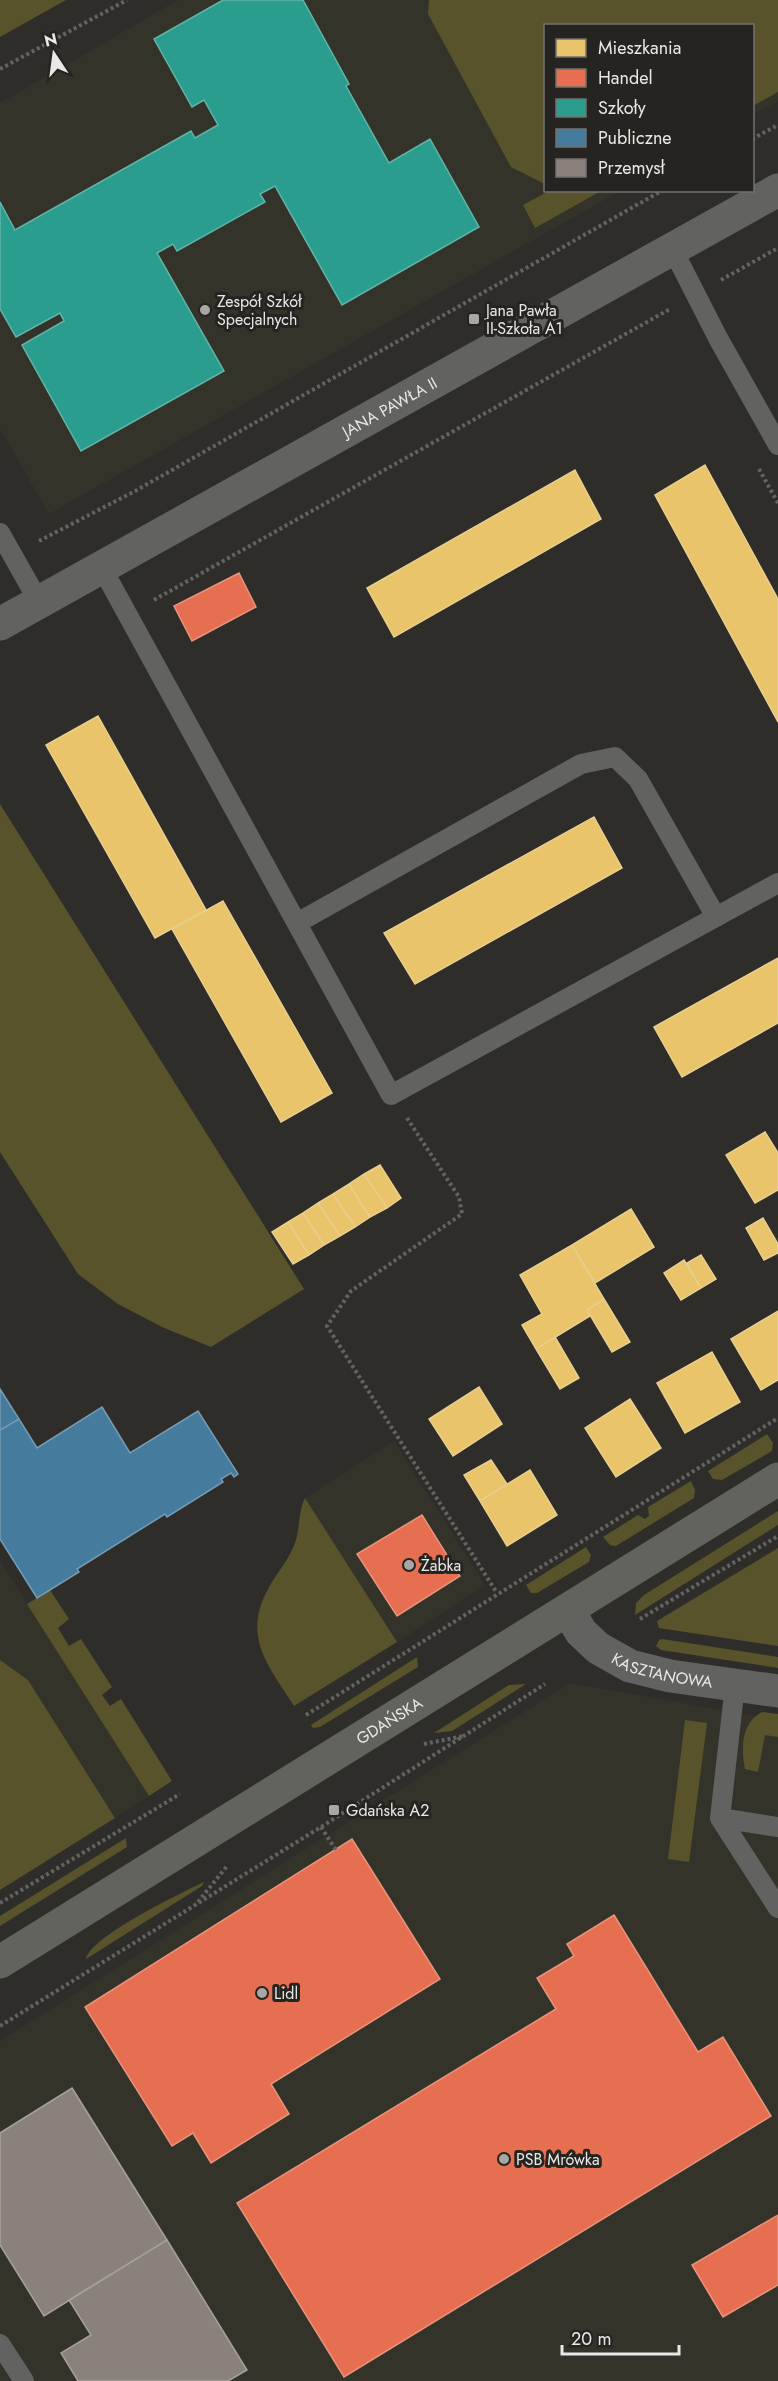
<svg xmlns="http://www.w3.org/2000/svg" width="778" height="2381" font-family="Jost,sans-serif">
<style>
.built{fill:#343329}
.green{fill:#58532b}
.homes{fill:#e9c46a;stroke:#e9cf8f;stroke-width:1.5}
.shops{fill:#e76f51;stroke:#e8937d;stroke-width:1.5}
.schools{fill:#2a9d8f;stroke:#63b4a9;stroke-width:1.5}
.public{fill:#457b9d;stroke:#769cb3;stroke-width:1.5}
.industry{fill:#8a817c;stroke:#a6a09c;stroke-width:1.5}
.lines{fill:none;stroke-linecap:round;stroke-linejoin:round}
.path{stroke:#646361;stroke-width:4;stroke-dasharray:3 3;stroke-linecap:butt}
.service{stroke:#626260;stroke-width:20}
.minor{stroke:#626260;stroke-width:33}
.secondary{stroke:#63635e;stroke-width:33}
.poi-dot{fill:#a8a7a4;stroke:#252420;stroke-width:2}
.labels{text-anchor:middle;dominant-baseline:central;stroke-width:6;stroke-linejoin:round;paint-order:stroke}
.poi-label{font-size:16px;fill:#e9e8e5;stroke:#252420;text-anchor:start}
.street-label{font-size:16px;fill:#e9e8e5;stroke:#252420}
</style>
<rect width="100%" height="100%" fill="#2e2d2a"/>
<path class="built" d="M178 0H778V101L753 115 752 26H546V190L620 191 49 514 0 429V103Z
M394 1441 485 1585 397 1642 305 1498Z
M0 1560 149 1796 115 1818 28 1680 0 1660Z
M570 1683 778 1720V2381H0V2041Z"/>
<path class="green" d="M0 0H66L0 37Z
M429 0H778V92L753 106 752 26H546L545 184 511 167 428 14Z
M549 191V190L601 191 535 228 523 205Z
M0 804 304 1289 211 1347 162 1327 118 1304 78 1274 0 1152Z
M767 1434 773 1443 772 1451 722 1480 713 1479 708 1471Z
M691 1481 695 1490 694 1498 616 1546 610 1545 603 1537 638 1515 645 1519 649 1516 648 1507Z
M305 1498 397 1642 294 1706C270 1668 243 1639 266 1593 273 1578 285 1565 292 1550 301 1533 297 1514 305 1498Z
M778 1511V1525L635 1615 636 1603 644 1595Z
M586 1547 591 1555 589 1562 537 1593H531L526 1585Z
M778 1548V1646L659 1628 657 1621Z
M50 1590 69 1619 58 1628 69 1646 81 1639 112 1687 102 1695 110 1706 121 1699 172 1781 149 1796 27 1604Z
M662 1639 778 1657V1668L661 1650 656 1646 659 1640Z
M417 1657 418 1667 320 1727 313 1728 311 1725Z
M0 1660 28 1680 115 1818 0 1890Z
M526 1684 452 1731 434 1733 509 1685Z
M762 1712 778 1714V1737L765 1735 758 1772 745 1769C741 1749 741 1723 762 1712Z
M685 1720 707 1723 689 1862 668 1859Z
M126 1838 127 1847 0 1926V1916Z
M204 1882 202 1886 86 1959C91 1936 181 1893 204 1882Z"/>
<path class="homes" d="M705 465 778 599V722L655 495Z
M575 470 601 519 394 637 367 588Z
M98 716 206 910 155 938 46 745Z
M594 817 622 868 415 984 384 933Z
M223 901 332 1093 281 1122 172 929Z
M778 958V1023L682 1077 654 1027Z
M765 1132 778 1153V1190L755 1203 726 1155Z
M380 1165 401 1198 387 1208 364 1174Z
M364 1174 387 1208 370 1217 349 1184Z
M349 1184 370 1217 355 1227 333 1194Z
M333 1194 355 1227 340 1236 318 1203Z
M318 1203 340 1236 324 1245 303 1213Z
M631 1209 654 1247 595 1283 572 1245Z
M303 1213 324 1245 309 1255 288 1222Z
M763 1218 778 1244V1253L764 1260 746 1228Z
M288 1222 309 1255 293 1264 272 1232Z
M572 1245 604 1299 587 1310 590 1316 536 1349 522 1325 542 1314 520 1275Z
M701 1255 716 1279 701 1288 687 1263Z
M684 1260 701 1288 681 1300 664 1273Z
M604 1299 630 1342 612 1352 587 1310Z
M778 1311V1380L761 1390 731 1339Z
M555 1337 579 1378 560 1389 536 1349Z
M712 1352 740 1402 685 1433 657 1383Z
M479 1387 502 1424 453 1456 429 1419Z
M630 1399 661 1448 616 1477 585 1428Z
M491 1460 507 1484 480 1501 464 1475Z
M530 1470 557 1515 507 1546 480 1501Z"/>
<path class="shops" d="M239 573 256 607 192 641 174 606Z
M422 1515 460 1576 397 1616 357 1554Z
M352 1839 440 1979 271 2084 289 2114 211 2163 193 2133 172 2146 85 2007Z
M614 1915 698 2052 723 2037 771 2116 344 2377 237 2203 556 2009 537 1978 574 1956 567 1944Z
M778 2215V2285L723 2317 692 2265Z"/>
<path class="schools" d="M223 0H303L349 84 346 86 389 163 430 139 479 227 342 305 275 186 260 194 265 202 177 251 173 244 157 253 224 371 81 451 22 345 64 321 60 313 16 337 0 309V202L15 230 191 131 195 138 218 125 204 100 192 107 154 39Z"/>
<path class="public" d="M0 1389 19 1419 0 1430Z
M102 1407 130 1453 198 1411 238 1474 234 1477 231 1473 221 1479 223 1482 167 1517 165 1514 77 1569 79 1572 37 1598 0 1539V1430L19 1419 37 1448Z"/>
<path class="industry" d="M72 2088 167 2240 44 2316 0 2245V2133Z
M167 2240 247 2370 228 2381H78L61 2353 91 2335 69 2300Z"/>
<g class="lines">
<path class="path" d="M0 69 127 0
M752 139 778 125
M721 280 778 248
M759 469 778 503
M39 541 137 490 663 190
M154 600 670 309
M407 1118 459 1197 462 1214 351 1291 327 1326 497 1593
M640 1619 778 1536
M306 1715 778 1418
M424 1744 464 1736
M321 1827 336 1850
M198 1902 227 1866
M0 1903 180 1794
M0 2026 321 1827 545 1684"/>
<path class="service" d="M673 250 718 338 778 445
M0 533 39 602
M102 568 391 1095 778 883
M297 923 581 764 615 757 638 779 716 917
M735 1685 720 1818 778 1827
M720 1818 778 1908
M0 2344 24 2381"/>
<g class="minor">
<path id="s1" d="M0 624 778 190"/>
<path id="s2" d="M568 1610 581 1632 598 1648 630 1666 670 1676 778 1691"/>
</g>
<path class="secondary" id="s3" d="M0 1962 778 1479"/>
</g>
<g class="poi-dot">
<circle cx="205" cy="310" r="6"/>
<rect x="468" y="313" width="12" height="12" rx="3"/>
<circle cx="409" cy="1565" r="6"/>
<rect x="328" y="1804" width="12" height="12" rx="3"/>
<circle cx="262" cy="1993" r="6"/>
<circle cx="504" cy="2159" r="6"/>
</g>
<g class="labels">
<g class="poi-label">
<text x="217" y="301">Zespół Szkół<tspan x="217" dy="18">Specjalnych</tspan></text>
<text x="486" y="310">Jana Pawła<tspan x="486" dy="18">II-Szkoła A1</tspan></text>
<text x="421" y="1565">Żabka</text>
<text x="346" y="1810">Gdańska A2</text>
<text x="274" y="1993">Lidl</text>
<text x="516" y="2159">PSB Mrówka</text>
</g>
<g class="street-label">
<text stroke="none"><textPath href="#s1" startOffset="446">JANA PAWŁA II</textPath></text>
<text stroke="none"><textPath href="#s2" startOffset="118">KASZTANOWA</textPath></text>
<text stroke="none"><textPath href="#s3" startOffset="458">GDAŃSKA</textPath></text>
</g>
</g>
<rect x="544" y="24" width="210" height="168" fill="#252420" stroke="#73726f" stroke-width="1.5"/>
<rect x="556" y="39" width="30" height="18" fill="#e9c46a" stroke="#73726f" stroke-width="1.5"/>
<text x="598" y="54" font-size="18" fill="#e9e8e5">Mieszkania</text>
<rect x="556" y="69" width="30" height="18" fill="#e76f51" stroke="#73726f" stroke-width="1.5"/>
<text x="598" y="84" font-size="18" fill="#e9e8e5">Handel</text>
<rect x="556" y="99" width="30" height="18" fill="#2a9d8f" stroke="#73726f" stroke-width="1.5"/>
<text x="598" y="114" font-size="18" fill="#e9e8e5">Szkoły</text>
<rect x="556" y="129" width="30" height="18" fill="#457b9d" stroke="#73726f" stroke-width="1.5"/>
<text x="598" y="144" font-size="18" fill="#e9e8e5">Publiczne</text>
<rect x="556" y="159" width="30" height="18" fill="#8a817c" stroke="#73726f" stroke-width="1.5"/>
<text x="598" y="174" font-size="18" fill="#e9e8e5">Przemysł</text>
<g transform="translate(54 54) rotate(347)" stroke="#252420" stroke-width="4.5" paint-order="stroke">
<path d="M0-4.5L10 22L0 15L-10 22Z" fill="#e9e8e5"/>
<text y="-9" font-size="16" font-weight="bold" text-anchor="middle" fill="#e9e8e5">N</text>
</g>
<path d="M562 2345v9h117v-9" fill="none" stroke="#e9e8e5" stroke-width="3"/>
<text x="571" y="2345" font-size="18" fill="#e9e8e5" stroke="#252420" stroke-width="4.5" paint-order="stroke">20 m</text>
</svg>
